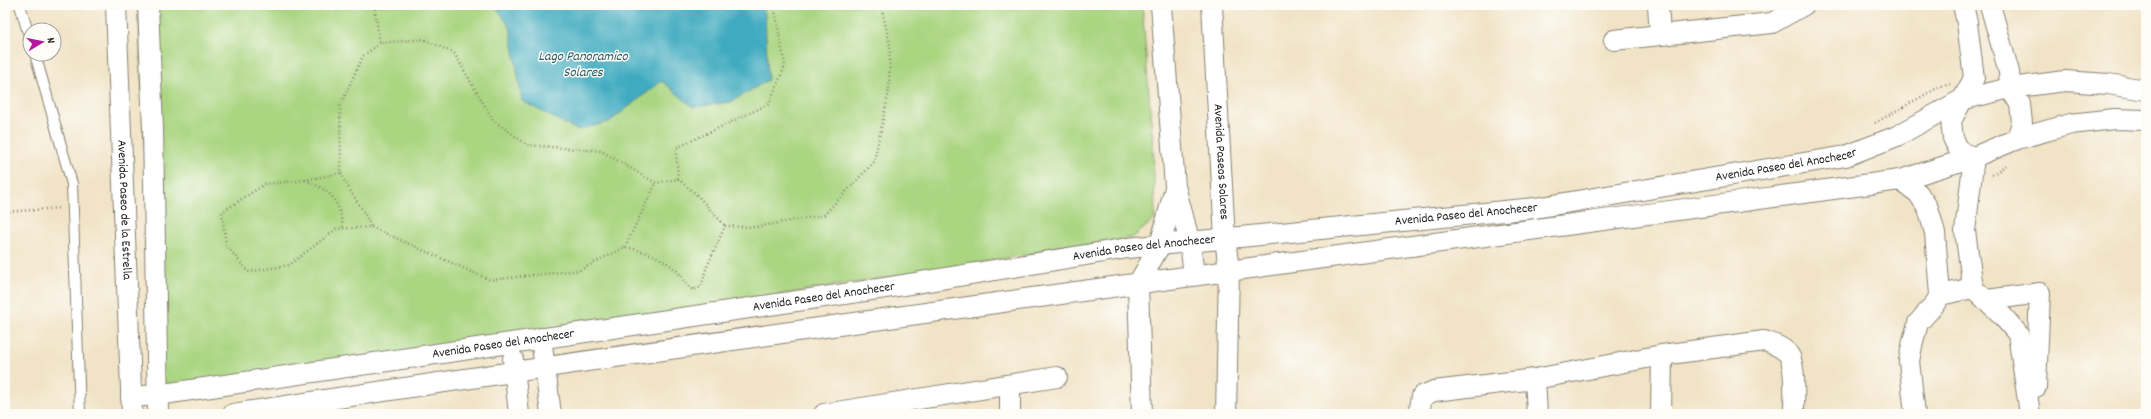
<svg xmlns="http://www.w3.org/2000/svg" width="2151" height="419" font-family="Dekko,sans-serif">
<style>
.park{fill:#aad581;stroke:#63784e}
.water{fill:#40abc0;stroke:#2e646e}
.lines{fill:none;stroke-linecap:round;stroke-linejoin:round}
.lane-casing{stroke:#868071;stroke-width:12}
.street-casing{stroke:#868071;stroke-width:22}
.path{stroke:#868071;stroke-width:2.5;stroke-dasharray:1 3;stroke-linecap:butt}
.lane{stroke:#fff;stroke-width:10}
.street{stroke:#fff;stroke-width:20}
.labels{text-anchor:middle;dominant-baseline:central;stroke-width:3;stroke-linejoin:round;paint-order:stroke}
.street-label{font-size:13px;fill:#1c1c1c;stroke:#fdfcf7}
.water-label{font-size:14px;font-style:italic;fill:#2c5c66;stroke:#fdfcf7}
</style>
<rect width="100%" height="100%" fill="#fdfcf7"/>
<filter id="ink" filterUnits="userSpaceOnUse"><feTurbulence type="fractalNoise" baseFrequency=".025" numOctaves="2"/><feDisplacementMap in="SourceGraphic" scale="8" xChannelSelector="R" yChannelSelector="G"/><feConvolveMatrix kernelMatrix="1 2 1 2 8 2 1 2 1" color-interpolation-filters="sRGB"/></filter>
<filter id="wash" filterUnits="userSpaceOnUse"><feTurbulence type="fractalNoise" baseFrequency=".012" numOctaves="4" result="noise"/><feDisplacementMap in="SourceGraphic" scale="16" xChannelSelector="R" yChannelSelector="G"/><feGaussianBlur stdDeviation="0.9" result="paint"/><feColorMatrix in="noise" values="0 0 0 0 0 0 0 0 0 0 0 0 0 0 0 0 0 1.4 0 .05"/><feComposite in="paint" operator="in"/></filter>
<g filter="url(#wash)">
<rect width="100%" height="100%" fill="#f1e3c6"/>
<path class="park" d="M138 5H1142L1153 146 1155 219 1132 238 157 395Z"/>
<path class="water" d="M495 5H761L765 14 768 80 731 102 693 107 662 81 609 122 577 130 522 101 510 27Z"/>
</g>
<g filter="url(#ink)">
<g class="lines">
<defs>
<path id="lane" d="M20 5 30 39
M35 54 72 184 80 414"/>
<g id="street">
<path id="s1" d="M116 5 132 414"/>
<path d="M148 5 153 129 158 414"/>
<path d="M1161 5 1175 186 1190 243 1194 275"/>
<path id="s2" d="M1212 5 1225 239 1229 270 1226 414"/>
<path d="M1658 5 1660 34"/>
<path d="M1963 5 1967 23 1974 78 1951 121 1953 138 1960 152 1974 157 1965 231 1973 288"/>
<path d="M1990 5 2009 72 2010 88 2020 104 2022 123 2017 139"/>
<path d="M1614 40 1772 23 1804 5"/>
<path d="M1900 180 1918 193 1928 208 1935 233 1940 295 1934 305 1918 323 1913 341 1909 361 1915 414"/>
<path d="M1940 295 1973 288 2000 313 2018 334 2030 414"/>
<path d="M1987 300 2040 293 2036 387"/>
<path d="M541 338 551 414"/>
<path d="M513 359 519 414"/>
<path d="M1535 379 1537 414"/>
<path d="M1010 385V414"/>
<path id="s3" d="M131 397 157 395 885 288 1128 248 1535 208 1846 156 1897 136 1961 100 2010 88 2065 81 2108 84 2146 90"/>
<path d="M233 414C788 329 1344 255 1900 180L1974 157 2017 139 2071 124 2114 119 2146 120"/>
<path d="M824 414 1057 377"/>
<path d="M1142 414 1138 284 1160 245 1175 188"/>
<path d="M1419 414 1422 396 1434 391 1535 379 1662 355 1764 341C1773 344 1785 347 1790 357 1796 371 1794 398 1794 414"/>
<path d="M1661 414 1662 355"/>
</g>
</defs>
<use href="#lane" class="lane-casing"/>
<use href="#street" class="street-casing"/>
<path class="path" d="M374 5 380 43 423 39 454 53 493 120 527 145 601 151 656 183 678 179 676 148 769 104 785 66 774 5
M380 43 363 56 340 106 341 173 305 180 265 184 222 212 226 245 248 272 289 265 336 229 371 227 490 280 580 270 625 247C645 251 662 257 677 271 684 278 684 284 693 290L701 287 706 269 725 226 756 227 824 215 874 162 889 91 890 45 881 5
M1875 123 1939 87 1950 84
M341 173C349 192 363 207 371 227
M1992 175 2008 164
M678 179 696 194 725 226
M305 180C332 192 339 198 343 229
M5 212 60 208
M625 247 656 183"/>
<use href="#lane" class="lane"/>
<use href="#street" class="street"/>
</g>
</g>
<g class="labels">
<g class="street-label">
<text stroke="none"><textPath href="#s2" startOffset="157">Avenida Paseos Solares</textPath></text>
<text stroke="none"><textPath href="#s3" startOffset="1672">Avenida Paseo del Anochecer</textPath></text>
<text stroke="none"><textPath href="#s1" startOffset="205">Avenida Paseo de la Estrella</textPath></text>
<text stroke="none"><textPath href="#s3" startOffset="1348">Avenida Paseo del Anochecer</textPath></text>
<text stroke="none"><textPath href="#s3" startOffset="1024">Avenida Paseo del Anochecer</textPath></text>
<text stroke="none"><textPath href="#s3" startOffset="700">Avenida Paseo del Anochecer</textPath></text>
<text stroke="none"><textPath href="#s3" startOffset="376">Avenida Paseo del Anochecer</textPath></text>
</g>
<g class="water-label">
<text x="583" y="57">Lago Panoramico<tspan x="583" dy="16">Solares</tspan></text>
</g>
</g>
<rect width="2151" height="419" fill="none" stroke="#fdfcf7" stroke-width="20"/>
<g transform="translate(42 42) rotate(80)"><circle r="19" fill="#fdfcf7" stroke="#a3a29f"/>
<path d="M0-3L7 15L0 10L-7 15Z" fill="#b5179e"/>
<text y="-6" font-size="11" font-weight="bold" text-anchor="middle" fill="#1c1c1c">N</text>
</g>
</svg>
